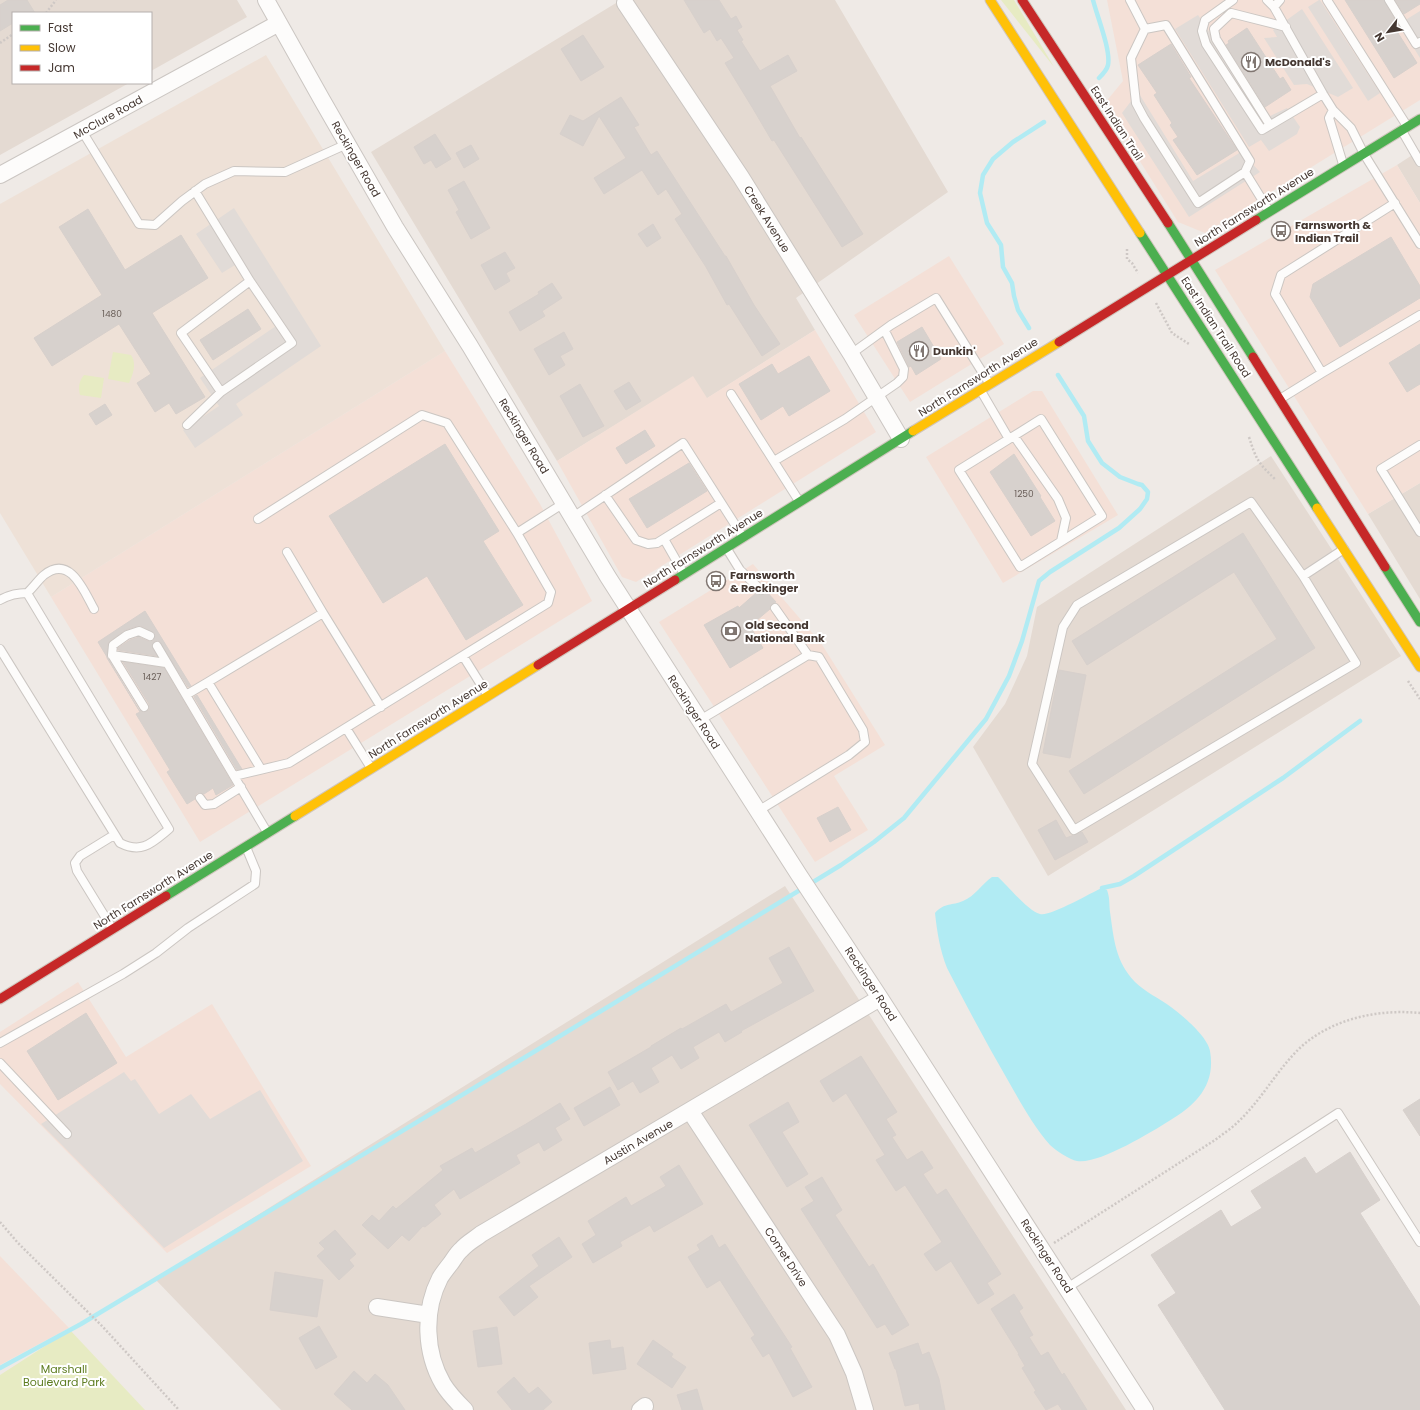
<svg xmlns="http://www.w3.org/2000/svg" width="1420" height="1410" font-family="Poppins,sans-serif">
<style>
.residential{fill:#e4dad2}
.commercial{fill:#f4e0d7}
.education{fill:#eee1d7}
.green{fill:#e7ebc3}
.parking{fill:#e1dbd7}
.water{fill:#b1ebf3}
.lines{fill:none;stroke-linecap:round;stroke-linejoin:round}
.stream{stroke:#b1ebf3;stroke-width:4.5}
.building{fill:#d7d1cd;stroke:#d7d0cc}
.lane-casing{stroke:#cbc6c2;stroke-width:10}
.street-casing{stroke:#cbc6c2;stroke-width:18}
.fast-casing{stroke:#d0c6bd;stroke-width:11}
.slow-casing{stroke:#d0c6bd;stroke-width:11}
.jam-casing{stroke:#d0c6bd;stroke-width:11}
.path{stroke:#cec8c5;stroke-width:2.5;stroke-dasharray:2 2;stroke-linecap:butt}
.lane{stroke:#fdfcfb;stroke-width:8}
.street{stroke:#fdfcfb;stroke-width:16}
.fast{stroke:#4caf50;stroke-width:9}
.slow{stroke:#ffc107;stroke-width:9}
.jam{stroke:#c62828;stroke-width:9}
.labels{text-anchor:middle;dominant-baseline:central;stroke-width:4;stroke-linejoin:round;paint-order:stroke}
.number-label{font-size:9px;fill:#6b605a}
.poi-label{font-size:11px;font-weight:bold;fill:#453832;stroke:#fff;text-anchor:start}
.street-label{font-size:11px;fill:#453832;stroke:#fff}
.park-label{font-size:11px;fill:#5d7c20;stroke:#fff}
</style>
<rect width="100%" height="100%" fill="#efeae6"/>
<path class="residential" d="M0 0H237L247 17 151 71V13H13V83H129L0 155Z
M621 0H835L948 192 796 298 815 330 706 399 693 377 557 461 371 152Z
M1420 150V203L1397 165Z
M1271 456 1401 656 1048 876 973 747 1005 704 1027 656 1037 607Z
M1420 483V599L1368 514Z
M785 886 1126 1410H281L155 1279Z"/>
<path class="commercial" d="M1107 0H1420V100L1205 233 1178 222 1104 104 1123 81Z
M1397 165 1420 203V483L1368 514 1215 270Z
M949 256 1004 344 910 402 854 315Z
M815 330 876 432 636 582 622 577 557 461 693 376 707 398Z
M445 351 540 504 592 601 200 842 51 597Z
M1033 391H1042L1118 515 1003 583 926 457Z
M753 564 821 643 885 745 834 776 868 830 815 862 659 622Z
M78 982 126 1057 212 1004 311 1166 167 1253 0 1084V1032Z
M0 1256 69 1328 0 1365Z"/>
<path class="education" d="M266 55 445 351 51 597 0 513V204Z"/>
<path class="green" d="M1001 0H1014L1054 67Z
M113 352 131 355C137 364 133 374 129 383L108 379Z
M84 375 104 378 101 398 80 395C78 387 79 381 84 375Z
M70 1330 145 1410H0V1375Z"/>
<path class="parking" d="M1319 0H1320L1380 93 1368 101 1308 7Z
M1302 9 1353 88 1338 97 1307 84 1294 85 1264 38 1277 37 1273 30Z
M1420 11V58L1399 24Z
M1198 15 1266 118 1287 108 1300 127 1297 134 1269 151 1261 140 1249 147 1175 29Z
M1138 92 1193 181 1241 152 1260 172 1189 217 1122 113Z
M234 208 321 346 236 404 243 415 195 448 183 430 219 406 200 378 276 326 235 265 222 273 196 234Z
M124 1072 131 1081 135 1079 159 1114 191 1094 210 1119 260 1090 303 1161 164 1248 41 1124Z"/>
<path class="water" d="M992 877H998C1009 887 1027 910 1040 914 1050 917 1090 893 1102 888L1107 890C1110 898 1109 904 1110 912 1114 939 1115 961 1135 982 1145 992 1159 998 1171 1007 1182 1015 1208 1037 1210 1051 1216 1085 1196 1105 1169 1121 1150 1133 1097 1165 1077 1161 1070 1160 1055 1150 1050 1145 1034 1127 1022 1105 1010 1084 988 1046 967 1007 947 968 940 950 937 932 935 913 945 902 952 906 963 901 975 896 982 884 992 877Z"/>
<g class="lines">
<path class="stream" d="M1093 0C1097 16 1111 50 1108 65 1107 70 1102 75 1099 78
M1029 328 1018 310 1014 296 1012 283 1003 267 1001 245 987 223 980 193 983 175 993 159 1013 142 1044 122
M1102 888 1120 884 1134 876 1283 778 1360 721
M0 1368 81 1324 542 1047 841 865 874 842 904 818 986 719 1009 676 1022 641 1039 581 1050 572 1119 528 1140 509 1147 499 1148 492 1142 485 1138 484 1120 477 1102 463 1088 441 1084 416 1058 375"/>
</g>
<path class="building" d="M8 0H27L35 13H13V23L0 31V5Z
M684 0H719L731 19 736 16 742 27 737 30 743 40 741 41 760 71 788 55 797 71 770 86 800 138 801 137 863 234 842 247 774 140 772 141 752 107 725 63 734 58 721 38 717 41 710 29 704 33Z
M1345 0H1384L1395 20 1391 22 1417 63 1394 78Z
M1395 0H1420V4L1404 14Z
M1247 28 1280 79 1283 77 1291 90 1265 107 1226 45 1229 43 1228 41Z
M583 35 604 67 581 81 561 49Z
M1171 44 1191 77 1189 78 1237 150 1197 175 1173 140 1178 137 1170 125 1172 123 1154 95 1157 93 1138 65Z
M621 97 639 125 634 127 651 155 657 151 725 256H726L754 305 780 344 762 356 729 304 727 305 706 267 675 219 682 214 666 189 658 195 642 170 604 194 594 178 626 158 599 116 583 146 560 134 570 115 583 121Z
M435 134 451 159 436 168 431 160 424 164 414 147Z
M471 145 479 159 464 168 456 153Z
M464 181 490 228 471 239 456 212 459 210 448 190Z
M88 209 125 270 181 235 208 278 152 313 205 397 176 414 169 403 155 412 137 383 151 374 119 324 52 366 34 338 102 295 59 227Z
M653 224 661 238 647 247 638 234Z
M1391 237 1420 286V298L1340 347 1310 297 1313 284Z
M505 252 515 268 506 273 510 281 495 290 481 265Z
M552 283 562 298 542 311 545 316 520 331 509 312 539 294 538 292Z
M248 309 261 329 213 360 200 340Z
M922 327 941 359 916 375 911 366 909 367 897 342Z
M564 332 573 349 560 356 565 365 549 375 534 349Z
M1420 344V384L1407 392 1389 363Z
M809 356 830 391 789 416 783 406 761 420 739 384 772 364 778 374Z
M629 382 641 401 626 410 614 391Z
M580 384 604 426 583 437 560 396Z
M105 404 112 415 96 425 89 414Z
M645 430 655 446 626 464 616 448Z
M445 444 499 531 483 541 523 605 466 640 427 576 383 603 329 516Z
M1014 454 1041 496 1040 497 1055 521 1031 536 990 472Z
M689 463 707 491 647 528 629 499Z
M1243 533 1315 648 1084 794 1069 771 1277 639 1234 572 1087 665 1072 641Z
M766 591 776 602 772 604 770 609 750 626 763 648 730 668 704 625 738 606 739 608 756 593 762 595Z
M145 611 191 686 188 687 159 641H155L152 646 157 656 118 650V648L130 640 139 637 148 641 153 640 155 636 154 633 141 626H137L125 630 110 641 108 644 107 658 139 710 144 712 149 710V704L123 662 164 668 233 785 216 795 213 788 204 794 200 793H197L195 796V799L187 804 167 772 170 770 136 714 140 712 98 642Z
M1059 670 1086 675 1070 758 1043 753Z
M197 695 240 766 242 769 237 770 194 697Z
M838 807 851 830 830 842 817 818Z
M1056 820 1066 838 1082 832 1088 842 1055 860 1038 830Z
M789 947 814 991 741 1031 742 1032 725 1042 719 1032 693 1047 699 1058 681 1069 672 1055 651 1068 659 1082 640 1093 633 1081 618 1090 608 1072 651 1047V1046L681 1028 682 1029 726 1004 731 1012 783 983 769 958Z
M86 1013 117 1063 58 1100 27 1051Z
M861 1056 897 1112 886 1119 896 1135 892 1137 907 1160 922 1151 933 1168 923 1174 937 1195 946 1189 1001 1274 987 1283 994 1294 978 1304 951 1261 936 1271 924 1254 942 1242 905 1185 896 1191 876 1160 885 1155 846 1093 833 1102 820 1081Z
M610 1087 620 1105 584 1126 574 1108Z
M1420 1099V1136L1403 1110Z
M788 1102 799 1122 782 1132 808 1174 787 1187 749 1125Z
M560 1103 570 1119 555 1128 562 1140 544 1151 539 1142 516 1155 520 1163 460 1199 454 1189 434 1205 441 1214 425 1227 423 1226 409 1241 402 1235 388 1249 362 1225 372 1215 379 1221 393 1206 396 1209 443 1170 440 1166 472 1148 475 1153 526 1124Z
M1350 1152 1380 1200 1360 1213 1420 1307V1410H1225L1158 1305 1176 1293 1151 1255 1221 1210 1231 1227 1262 1208 1251 1191 1305 1157 1316 1174Z
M679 1165 703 1204 654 1232 650 1225 620 1242 622 1246 593 1263 582 1244 596 1235 588 1221 626 1197 631 1206 666 1186 660 1177Z
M822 1177 842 1210 835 1215 869 1267 873 1264 909 1325 892 1335 885 1324 877 1328 801 1209 814 1201 805 1187Z
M335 1230 356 1254 349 1260 354 1266 339 1280 317 1256 325 1249 319 1243Z
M712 1235 719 1248 725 1244 792 1347 790 1348 812 1387 793 1397 769 1353 763 1357 751 1338 755 1335 720 1280 707 1288 688 1257 700 1250 697 1245Z
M559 1237 572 1257 529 1286 538 1297 514 1316 499 1297 539 1266 532 1255Z
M275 1272 323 1280 317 1317 270 1310Z
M1014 1294 1023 1308 1019 1311 1033 1335 1029 1337 1041 1356 1048 1352 1062 1375 1064 1373 1087 1410H1062L1058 1404 1046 1410 1034 1392 1036 1391 1022 1368 1025 1366 1018 1354H1019L991 1309Z
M319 1326 337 1357 316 1369 299 1338Z
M497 1327 502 1364 478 1367 473 1331Z
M610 1340 611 1349 623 1347 626 1369 593 1374 589 1343Z
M653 1340 673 1354 671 1357 686 1367 672 1388 637 1364Z
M918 1343 922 1355 929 1352 939 1379 945 1410H920L919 1403 905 1406 896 1369H895L889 1353Z
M354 1371 367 1383 375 1374 388 1385 405 1410H352L334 1394Z
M514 1377 529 1394 538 1387 552 1402 543 1410H512L497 1392Z
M697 1389 703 1410H682L677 1395Z"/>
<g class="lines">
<defs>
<path id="lane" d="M1130 0 1145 29
M1233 0 1205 20 1202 31 1206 44 1262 130 1323 94
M1267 0 1274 7 1323 94 1333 110 1351 128 1364 154 1420 244
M1327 0 1407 126
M1389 0 1416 44 1420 42
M1274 7 1280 0
M1166 25 1250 161 1245 172 1198 203 1144 118 1136 103 1131 58 1145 29Z
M1333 110 1329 118 1343 164
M1270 125 1216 39 1214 29 1231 13 1286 27
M82 131 139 224 155 225 182 201 205 184 234 171 285 172 347 144
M1402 131 1420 162
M1245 172 1269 211
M195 191 250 281 292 343 221 392 181 333 250 281
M851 354 891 325 936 298 989 383
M1322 373 1275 294 1281 275 1395 203
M981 391 1009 439 959 470 1020 567 1102 516 1041 419 1009 439
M731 394 799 501
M1280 399 1322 373 1420 315
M187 425 221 392
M1014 436 1058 499 1066 518 1061 541
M1420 445 1381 469 1420 532
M774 461 845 419 897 383 903 377 904 369 885 331
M605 495 636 540 648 544 657 543 721 503
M1251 502 1303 576 1356 663 1074 830 1032 764 1063 627 1077 605Z
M573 517 683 443 743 537
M258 519 422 415 447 423 517 533 564 503
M664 539 684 574
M727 549 740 570 761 590
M1303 576 1344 549
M27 593C33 588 38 580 44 575 70 554 84 591 94 609
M0 600C9 595 16 593 27 593L169 829C152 843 142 854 120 843L0 649
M775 608 808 655
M323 613 381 707
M157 646 267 832
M112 655 166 663
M463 656 488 696
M186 695 208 682
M144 707 112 655 113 645 127 635 139 631 150 636
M700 720 808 655 819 657 863 730 865 742 849 755 758 811
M346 728 371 768
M261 769 208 682 323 613 287 552
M234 776 289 763 548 603 551 592 517 533
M200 798 205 805 214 804 241 787
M112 928 77 871 75 863 80 856 114 835
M0 1043 123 974 156 953 188 928 255 884 256 871 246 847
M0 1063 67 1134
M1067 1288 1338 1113 1420 1242"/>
<path id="street" d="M266 0 322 100 395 227 470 346 608 577 799 875 880 998 1145 1410
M625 3 741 177 851 354 901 439
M0 175 279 23
M690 1111 837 1335 854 1373 865 1410
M377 1307 429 1315
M465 1410C457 1402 449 1394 443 1384 425 1353 423 1311 440 1278 443 1273 447 1268 451 1263 454 1259 457 1253 462 1249 467 1243 475 1239 481 1234L880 998
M640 1410 645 1406"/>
<path id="fast" d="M1256 220 1420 119
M1168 223 1253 357
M1140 233 1317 508
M1385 567 1420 622
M675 580 913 431
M166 896 295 816"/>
<path id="slow" d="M990 0 1140 233
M913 431 1059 342
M1317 508 1420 667
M295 816 538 665"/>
<path id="jam" d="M1022 0 1168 223
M1059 342 1256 220
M1253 357 1385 567
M538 665 675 580
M0 999 166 896"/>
</defs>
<use href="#lane" class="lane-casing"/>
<use href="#street" class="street-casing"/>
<use href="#fast" class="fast-casing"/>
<use href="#slow" class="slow-casing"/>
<use href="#jam" class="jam-casing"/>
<path class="path" d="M46 13 56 0
M0 43 13 34
M1127 249V259L1132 263 1138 273
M1156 303 1172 333 1189 344
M1249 437C1256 459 1258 463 1275 479
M1408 681 1420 699
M0 1222 18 1243 103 1327 179 1410
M1054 1243 1215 1140C1223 1134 1232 1128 1239 1121 1263 1098 1278 1068 1302 1046 1334 1018 1379 1009 1420 1013"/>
<use href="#lane" class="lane"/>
<use href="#street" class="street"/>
<use href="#fast" class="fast"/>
<use href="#slow" class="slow"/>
<use href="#jam" class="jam"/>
</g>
<defs>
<symbol id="restaurant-ring" viewBox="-11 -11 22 22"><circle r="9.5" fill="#fff" stroke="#807671" stroke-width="1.5"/><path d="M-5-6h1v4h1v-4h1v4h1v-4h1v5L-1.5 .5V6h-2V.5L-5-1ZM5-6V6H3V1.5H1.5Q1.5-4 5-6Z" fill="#807671"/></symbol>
<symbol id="bus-ring" viewBox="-11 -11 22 22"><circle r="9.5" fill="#fff" stroke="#807671" stroke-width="1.5"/><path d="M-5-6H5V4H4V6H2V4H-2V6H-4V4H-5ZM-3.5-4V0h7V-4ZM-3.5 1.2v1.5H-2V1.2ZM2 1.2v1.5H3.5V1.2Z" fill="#807671"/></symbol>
<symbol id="bank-ring" viewBox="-11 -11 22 22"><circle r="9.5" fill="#fff" stroke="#807671" stroke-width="1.5"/><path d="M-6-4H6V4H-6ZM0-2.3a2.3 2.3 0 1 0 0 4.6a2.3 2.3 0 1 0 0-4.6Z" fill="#807671"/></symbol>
</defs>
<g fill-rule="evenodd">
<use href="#restaurant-ring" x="1240" y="51" width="22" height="22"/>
<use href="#bus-ring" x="1270" y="220" width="22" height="22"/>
<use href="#restaurant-ring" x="908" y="340" width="22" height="22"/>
<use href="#bus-ring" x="705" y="570" width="22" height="22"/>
<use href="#bank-ring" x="720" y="620" width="22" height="22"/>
</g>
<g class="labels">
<g class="number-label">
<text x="112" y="314">1480</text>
<text x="1024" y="494">1250</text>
<text x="152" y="677">1427</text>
</g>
<g class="poi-label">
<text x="1265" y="62">McDonald's</text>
<text x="1295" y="225">Farnsworth &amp;<tspan x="1295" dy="13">Indian Trail</tspan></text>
<text x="933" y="351">Dunkin'</text>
<text x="730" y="575">Farnsworth<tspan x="730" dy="13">&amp; Reckinger</tspan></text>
<text x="745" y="625">Old Second<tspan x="745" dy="13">National Bank</tspan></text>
</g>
<g class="street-label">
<text transform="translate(108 117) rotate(-29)">McClure Road</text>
<text transform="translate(1117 123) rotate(57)">East Indian Trail</text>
<text transform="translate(356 159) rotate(60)">Reckinger Road</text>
<text transform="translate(1254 207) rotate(-32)">North Farnsworth Avenue</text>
<text transform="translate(767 219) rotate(58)">Creek Avenue</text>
<text transform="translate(1216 327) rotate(57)">East Indian Trail Road</text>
<text transform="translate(978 377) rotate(-32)">North Farnsworth Avenue</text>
<text transform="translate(524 436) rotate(59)">Reckinger Road</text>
<text transform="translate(703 548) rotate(-32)">North Farnsworth Avenue</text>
<text transform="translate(694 712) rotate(57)">Reckinger Road</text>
<text transform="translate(428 719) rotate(-32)">North Farnsworth Avenue</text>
<text transform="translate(153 890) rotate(-32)">North Farnsworth Avenue</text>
<text transform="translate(871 984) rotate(57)">Reckinger Road</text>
<text transform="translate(638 1142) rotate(-30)">Austin Avenue</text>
<text transform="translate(1047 1256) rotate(57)">Reckinger Road</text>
<text transform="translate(786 1257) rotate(57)">Comet Drive</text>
</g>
<g class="park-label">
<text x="64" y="1369">Marshall<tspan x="64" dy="13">Boulevard Park</tspan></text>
</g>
</g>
<rect x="12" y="12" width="140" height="72" fill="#ffffff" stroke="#b5afad"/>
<rect x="20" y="25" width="20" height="6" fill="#4caf50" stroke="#b5afad"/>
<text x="48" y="32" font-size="12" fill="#453832">Fast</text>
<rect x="20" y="45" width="20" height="6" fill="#ffc107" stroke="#b5afad"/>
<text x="48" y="52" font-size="12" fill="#453832">Slow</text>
<rect x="20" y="65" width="20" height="6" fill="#c62828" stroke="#b5afad"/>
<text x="48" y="72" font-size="12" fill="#453832">Jam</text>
<g transform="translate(1388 32) rotate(239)" stroke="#ffffff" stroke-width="3" paint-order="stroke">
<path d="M0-3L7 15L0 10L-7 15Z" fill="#453832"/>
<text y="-6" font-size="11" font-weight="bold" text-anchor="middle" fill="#453832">N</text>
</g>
</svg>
